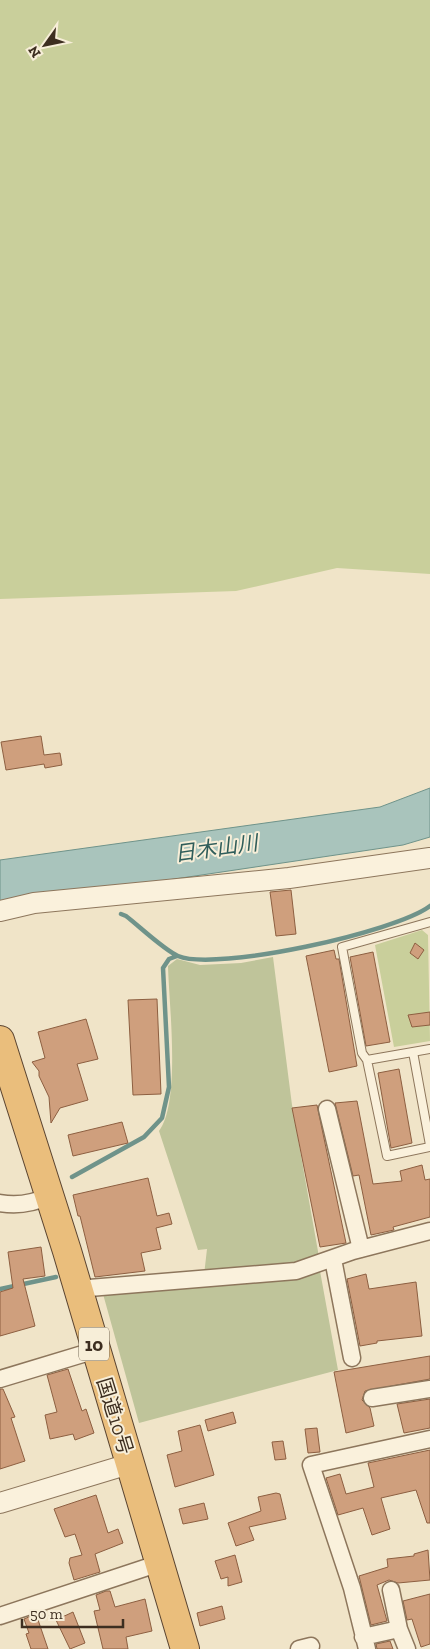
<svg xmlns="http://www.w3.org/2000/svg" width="430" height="1649" font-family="'Zilla Slab','Noto Sans JP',serif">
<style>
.green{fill:#c9cf9b}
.cemetery{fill:#bfc49a}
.water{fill:#a9c4bc;stroke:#6f938a}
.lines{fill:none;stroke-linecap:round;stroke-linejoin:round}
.stream{stroke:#6f938a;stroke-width:4.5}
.building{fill:#cf9f7d;stroke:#8d5f41}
.service-casing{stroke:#8d765c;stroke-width:10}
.minor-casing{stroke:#8d765c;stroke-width:19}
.tertiary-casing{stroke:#8d765c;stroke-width:22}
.trunk-casing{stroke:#5b4430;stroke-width:30}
.service{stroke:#faf1dc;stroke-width:8}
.minor{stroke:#faf1dc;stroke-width:16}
.tertiary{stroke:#faf1dc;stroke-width:20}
.trunk{stroke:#eabe7c;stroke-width:28}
.labels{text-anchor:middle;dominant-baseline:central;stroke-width:4;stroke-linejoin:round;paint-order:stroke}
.shield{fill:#f7eed8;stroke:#756857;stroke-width:1}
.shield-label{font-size:19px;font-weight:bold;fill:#3d2e20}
.street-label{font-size:20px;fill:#3d2e20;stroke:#f7eed8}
.water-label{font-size:21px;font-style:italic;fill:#2f5d5a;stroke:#f7eed8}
</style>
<rect width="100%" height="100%" fill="#f0e4c8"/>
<path class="green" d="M0 0H430V574L337 568 236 591 0 599Z
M422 930 428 935 430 1041 394 1047 375 945Z"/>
<path class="cemetery" d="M273 957 292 1105 319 1257 309 1263 204 1275 207 1249 198 1250 159 1131C181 1102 169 1005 168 966L177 959 200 965 241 963Z
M320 1271 338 1370 139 1423 103 1294Z"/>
<path class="water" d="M430 788V837L403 845 0 905V860L380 807Z"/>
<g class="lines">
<path class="stream" d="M121 914 126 916C139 926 164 950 178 956 216 972 396 932 430 906
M72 1177 144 1137 162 1118 169 1087 163 968 169 959 177 956
M0 1289 56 1277"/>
</g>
<path class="building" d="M41 736 44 755 60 753 62 765 45 768 44 764 6 770 1 742Z
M291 890 296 934 276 936 270 892Z
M415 943 424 950 418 959 410 953Z
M334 950 336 959H339L357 1066 329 1072 306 956Z
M373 952 390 1042 366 1046 350 957Z
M157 999 161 1094 133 1095 128 1000Z
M430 1012V1025L412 1027 408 1015Z
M86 1019 98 1059 77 1064 88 1100 60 1108 51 1123 49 1097 39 1076V1071L32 1062 45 1058 38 1032Z
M399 1069 412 1143 391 1148 378 1073Z
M357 1101 373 1184 402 1181 400 1171 422 1165 425 1180 430 1179V1217L393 1227 394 1230 371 1235 359 1175 353 1176 335 1103Z
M317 1105 346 1243 320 1247 292 1108Z
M122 1122 128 1143 73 1156 68 1135Z
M148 1178 157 1216 169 1213 172 1224 156 1228 161 1249 141 1253 145 1271 95 1277 80 1216H78L73 1195Z
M41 1247 45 1276 23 1279 35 1326 0 1336V1292L13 1288 8 1252Z
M366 1274 369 1289 416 1282 422 1336 377 1341V1343L360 1346 347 1279Z
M430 1356V1379L365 1391 362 1400 370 1408 374 1426 346 1433 334 1372Z
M68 1369 82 1411 86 1409 94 1433 75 1440 73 1434 50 1439 45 1415 57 1412 47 1375Z
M0 1389H3L15 1417 11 1418 25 1461 0 1469Z
M430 1399V1428L404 1433 397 1404Z
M233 1412 236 1423 208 1431 205 1420Z
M200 1425 214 1475 175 1487 167 1455 182 1451 178 1431Z
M317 1428 320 1452 308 1453 305 1429Z
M283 1441 286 1459 275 1460 272 1442Z
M430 1450V1523H427L416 1490 381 1498 390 1529 372 1535 363 1508 338 1515 326 1478 340 1474 346 1494 374 1487 368 1463Z
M276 1493 280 1494 286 1519 249 1527 254 1540 236 1546 228 1523 261 1511 258 1497Z
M96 1495 108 1533 118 1529 123 1543 95 1554 100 1572 74 1580 69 1563 70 1558 82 1555 75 1534 65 1537 54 1509Z
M204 1503 208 1519 183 1524 179 1509Z
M428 1550 430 1580 398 1583 389 1580 377 1585 387 1621 371 1625 359 1576 388 1567 387 1559 414 1556V1554Z
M235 1555 242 1582 228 1586V1577L221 1579 215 1561Z
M106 1591H110L115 1607 145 1599 152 1631 126 1637 128 1649H103L94 1611 100 1610 96 1595Z
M430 1594V1644L421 1647 412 1619 407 1620 403 1601Z
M222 1606 225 1619 200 1626 197 1613Z
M73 1612 85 1643 70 1649 56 1620Z
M36 1614 48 1649H31L26 1634 29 1633 24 1619Z
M390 1641 393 1649H377L376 1644Z"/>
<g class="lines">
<defs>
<path id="service" d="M430 922 342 947 362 1053 367 1060 430 1049
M413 1052 430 1145
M367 1060 387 1156 430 1147"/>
<path id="minor" d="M327 1109 361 1249
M0 1203C16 1206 34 1203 49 1196
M333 1259 352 1358
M77 1289 296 1271 353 1251 430 1231
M0 1379 96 1350
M372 1398 430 1389
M391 1590 399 1629
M0 1616 160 1563
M363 1637 399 1629 407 1649
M299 1649 311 1646
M367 1649 352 1588 311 1465 430 1439"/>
<path id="tertiary" d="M0 911 34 903 289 878 430 858
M0 1503 129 1464"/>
<path id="trunk" d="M0 1040 67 1251 185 1649"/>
</defs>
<use href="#service" class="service-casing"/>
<use href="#minor" class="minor-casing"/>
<use href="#tertiary" class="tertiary-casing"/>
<use href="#trunk" class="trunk-casing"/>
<use href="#service" class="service"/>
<use href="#minor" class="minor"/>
<use href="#tertiary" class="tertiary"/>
<use href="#trunk" class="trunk"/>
</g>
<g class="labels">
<rect class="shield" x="79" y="1327.5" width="30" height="33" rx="4"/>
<g class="shield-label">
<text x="94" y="1344">10</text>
</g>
<g class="street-label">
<text transform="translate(115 1416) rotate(73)">国道10号</text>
</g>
<g class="water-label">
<text transform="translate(216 848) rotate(-8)">日木山川</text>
</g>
</g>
<g transform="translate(45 45) rotate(237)" stroke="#f7eed8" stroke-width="4" paint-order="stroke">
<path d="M0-4L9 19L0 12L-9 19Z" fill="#3d2e20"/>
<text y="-8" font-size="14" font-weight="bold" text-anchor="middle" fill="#3d2e20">N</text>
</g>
<path d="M22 1619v8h101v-8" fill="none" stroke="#3d2e20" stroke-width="2.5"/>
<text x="30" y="1619" font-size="15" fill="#3d2e20" stroke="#f7eed8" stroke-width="4" paint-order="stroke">50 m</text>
</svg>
